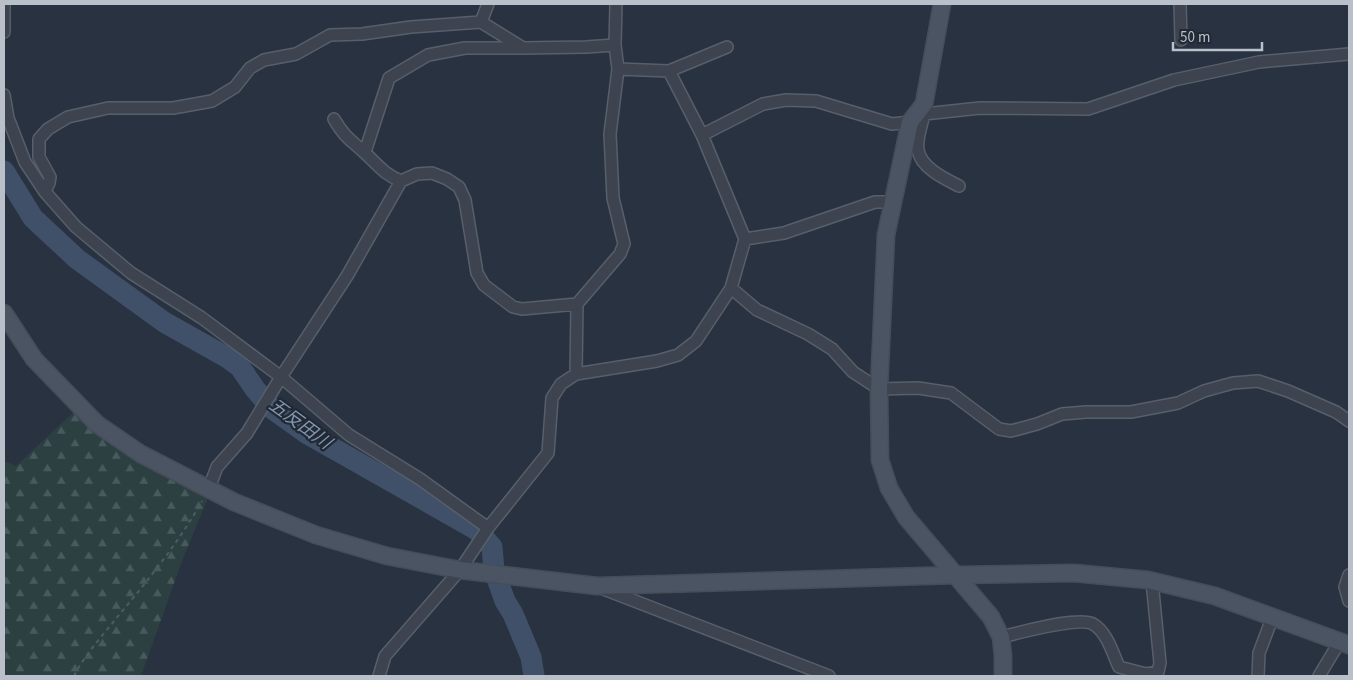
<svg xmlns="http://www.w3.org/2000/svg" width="1353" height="680" font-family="'Source Sans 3','Noto Sans JP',sans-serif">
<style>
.forest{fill:url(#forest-firs)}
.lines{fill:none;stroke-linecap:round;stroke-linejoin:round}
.river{stroke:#405068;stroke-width:21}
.street-casing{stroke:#575f6a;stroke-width:14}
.secondary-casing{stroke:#464d59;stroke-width:19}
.path{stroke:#4b5d60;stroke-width:2;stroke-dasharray:4 4;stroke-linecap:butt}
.street{stroke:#3d4450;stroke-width:11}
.secondary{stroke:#4b5463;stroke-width:16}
.labels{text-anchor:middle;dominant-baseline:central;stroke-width:4.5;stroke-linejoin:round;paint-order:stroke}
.water-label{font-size:18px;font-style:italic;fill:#8396af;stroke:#212935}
</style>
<defs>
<pattern id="forest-firs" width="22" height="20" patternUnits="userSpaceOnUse" patternTransform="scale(1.25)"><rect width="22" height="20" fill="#2c4042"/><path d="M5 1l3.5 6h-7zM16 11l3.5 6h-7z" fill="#485a5c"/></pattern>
</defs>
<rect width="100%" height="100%" fill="#293240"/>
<path class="forest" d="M78 408 212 488 182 561 141 676H4V461L16 466Z"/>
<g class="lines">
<path class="river" d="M4 171 33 218 77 259 164 322 228 358 240 367 255 389 271 408 306 433 477 530 492 547 494 570 505 601 513 614 531 657 534 676"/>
<defs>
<path id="street" d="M1180 4 1181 40
M481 22 523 48 586 47 615 45
M4 32V4
M669 71 727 47
M4 95 8 118 25 162 45 192 76 227 131 273 202 318 281 377 349 435 420 479 488 528
M924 114C922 124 916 140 918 150 921 168 945 179 959 186
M915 115 980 108 1088 109 1174 80 1259 62 1349 54
M702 135 763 104 786 100 816 101 892 124 910 122
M365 152 389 78 428 55 465 48H523
M401 181 417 174 432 173 447 179 459 187 465 200 477 273 484 285 513 307 522 309 577 304
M45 192 49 183 50 177 39 157V139L48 129 68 117 108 108H173L212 101 235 87 250 68 264 60 296 54 330 35 362 34 411 27 481 22 488 4
M745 239 784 233 875 202H892
M731 288 757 310 808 334 832 349 853 372 879 389 918 388 951 393 999 429 1011 431 1037 424 1062 414 1086 412H1131L1178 403 1204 391 1233 383 1258 381 1288 391 1336 412 1349 421
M576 374 577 304 620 254 624 244 613 198 610 134 618 69
M209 488 217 467 247 433 281 377 347 276 401 181C385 175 378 165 366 154 351 140 345 138 334 119
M1349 575 1345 587 1349 601
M601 588 829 676
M1001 637C1019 633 1078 616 1093 624 1107 632 1113 654 1119 667L1146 674 1158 672 1160 663 1152 581
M379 676 385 656 460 570 488 528 548 453 552 398 561 384 576 374 657 361 678 355 696 341 731 288 745 239 702 135 669 71 618 69 615 45 616 4
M1258 676 1259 653 1273 616
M1319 676 1340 641"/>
<path id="secondary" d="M942 4 924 104 910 122 886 235 879 389 880 460 889 488 906 517 991 617 1001 637 1003 656V676
M4 313 34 359 97 424 141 454 234 502 316 535 387 556 460 570 597 586 956 575 1074 573 1148 580 1215 596 1349 645"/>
</defs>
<use href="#street" class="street-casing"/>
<use href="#secondary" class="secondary-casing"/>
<path class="path" d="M74 676C85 654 104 634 119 615 149 579 179 542 202 501"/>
<use href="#street" class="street"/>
<use href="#secondary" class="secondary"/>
</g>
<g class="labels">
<g class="water-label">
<text transform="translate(300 424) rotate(36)">五反田川</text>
</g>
</g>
<rect width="1353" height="680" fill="none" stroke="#b9c0ca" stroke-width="10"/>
<path d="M1173 42v8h89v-8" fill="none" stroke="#b9c0ca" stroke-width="2.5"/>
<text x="1180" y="42" font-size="15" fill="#b9c0ca" stroke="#212935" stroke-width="4" paint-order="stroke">50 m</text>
</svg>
